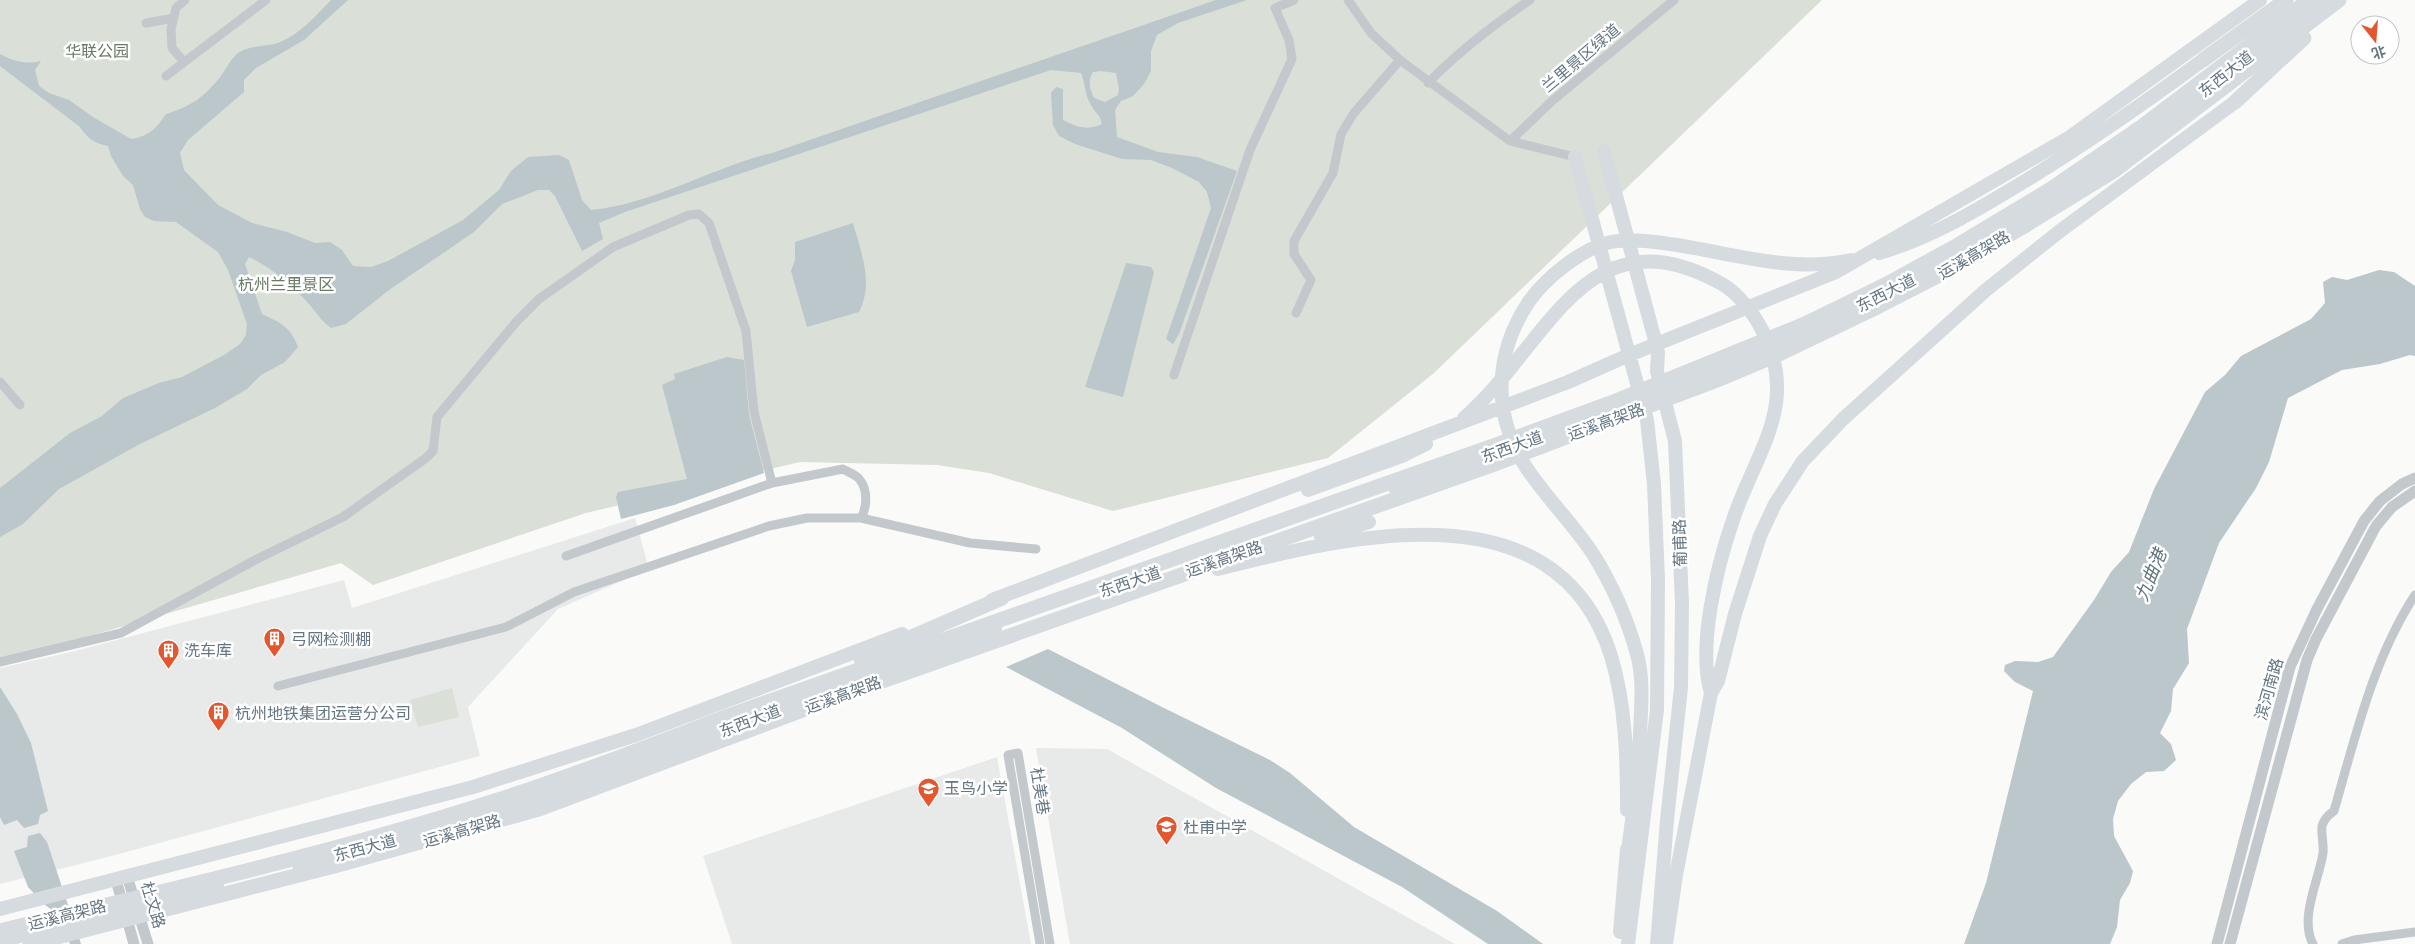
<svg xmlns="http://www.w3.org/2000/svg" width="2415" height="944" font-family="Cabin,'Noto Sans SC',sans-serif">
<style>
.built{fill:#e8e9e9}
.green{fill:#dadfd7}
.water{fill:#bbc7cb;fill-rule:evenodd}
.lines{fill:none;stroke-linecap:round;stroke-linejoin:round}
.minor{stroke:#c3c8cc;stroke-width:9}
.tertiary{stroke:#c3c8cc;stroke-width:11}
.primary{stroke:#d6dbdf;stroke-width:14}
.trunk{stroke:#d6dbdf;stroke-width:15}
.labels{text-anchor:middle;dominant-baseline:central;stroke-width:5;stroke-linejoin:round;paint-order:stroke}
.park-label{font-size:16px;fill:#687a64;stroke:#fff}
.street-label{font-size:16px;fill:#657683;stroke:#fff}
.poi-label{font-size:16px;fill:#657683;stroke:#fff;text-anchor:start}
.water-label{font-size:18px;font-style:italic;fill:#60757c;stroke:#fff}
</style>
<rect width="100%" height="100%" fill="#fafaf8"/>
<path class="built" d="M635 518 649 569 558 609 468 707 480 756 104 858 0 884V668L75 651 344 580 352 608Z
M1036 748 1107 749 1455 944H1070Z
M997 757 1031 944H732L703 856Z"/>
<path class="green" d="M0 0H1822L1434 373 1328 458 1113 511 989 473 937 465 800 462 586 513 373 585 341 563 0 662Z
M452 688 459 717 418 727 410 700Z"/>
<path class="water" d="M331 0H348L304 40 256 68 244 80V92L188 140 180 153 184 170 218 205 252 223 287 232 315 243 330 242 342 250 353 266 371 267 388 261 463 220 499 190 511 171 528 157 559 155 569 160 582 200 591 210C651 205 713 167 772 153L1216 0H1247L1178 23 1157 35 1151 51V71L1144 84 1133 96 1121 101 1115 110 1117 137 1158 152 1197 157 1237 171 1179 334 1173 344 1166 339 1211 208 1207 192 1199 182 1172 168 1151 160 1122 159 1075 144 1059 136 1053 125 1051 93 1056 87 1063 89V120C1076 127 1088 131 1102 124 1100 114 1094 112 1090 103 1085 95 1085 82 1081 73L1051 70 625 212 599 223 603 239 582 251 555 196 549 190H538L502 204 474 232 389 290 346 324 331 328C321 321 316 312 308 303 292 285 271 267 249 257L245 264 262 314C281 323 291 327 298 347L285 362 261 375 247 389 215 408 140 444 59 489 23 524 0 537V488L70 433 102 416 123 398 159 383 182 377 224 355 240 344 246 335 247 324 228 270 218 252 176 222 154 221 145 217 140 209 133 185 123 176 111 156 108 146C94 143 88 139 80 127L0 66V54C12 61 28 65 41 61L35 70 39 86 49 93 69 100 93 117 131 139C149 136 156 129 166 114 192 106 204 97 221 76 226 69 231 59 237 54 248 45 265 47 278 43 299 35 316 16 331 0ZM1101 71 1116 73 1119 89 1118 95 1105 102 1094 98C1090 89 1087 82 1093 72Z
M853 223C861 252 874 283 859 312L807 327 791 271 795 260V242Z
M1126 263 1151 267 1154 272 1123 397 1085 387Z
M2379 270 2394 272 2415 286V356L2410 355 2380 364 2342 370 2288 398 2269 462 2256 488 2219 543 2187 629 2189 663 2173 689 2171 711 2160 733 2171 744 2176 760 2164 771 2146 772 2131 784 2118 801 2113 819 2114 836 2133 871 2130 883 2120 900 2117 927 2110 944H1964L1986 883 2033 691 2015 682 2004 671 2005 665 2015 661 2038 662 2053 657 2094 600 2111 572 2129 552 2154 489 2205 392 2225 375 2241 356 2311 319 2325 303 2323 282 2332 277 2347 280Z
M727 357 744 360 749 415 764 473 674 505 621 519 616 497 618 492 687 479 662 385 675 379 674 374Z
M1048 649 1160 706 1270 760 1290 773 1354 827 1497 911 1543 944H1488L1402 887 1216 788 1122 728 1006 667Z
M0 687 17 714 31 743 48 811 40 815 38 824 24 828 17 820 4 825 0 817Z
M40 833 47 842 81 944H70L57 914 44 904 28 887 14 851 27 847 28 836Z"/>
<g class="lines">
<path class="minor" d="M1348 0 1371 33 1400 60 1510 141 1575 157
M146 23 174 18
M184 62 172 48 171 29 176 8 185 0
M166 76 266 0
M1428 83C1459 51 1493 25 1530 0
M1510 141 1552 101 1674 0
M1296 313 1311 280 1294 254V241L1333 173 1341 134 1354 113 1400 60
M1174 375 1250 150 1292 59 1289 40 1275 8 1294 0
M0 382 20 405
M566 556 772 483 843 469C848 472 857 475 860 480 868 490 867 508 861 518
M0 662 121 633 257 559 343 517 426 458 433 451 437 417 517 321 539 299 613 247 689 215 699 214 709 223 746 331 754 412 772 483
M278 686 506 627 574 592 769 526 807 518H861L970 543 1036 549
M1040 944 1008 755 1018 753 1050 944
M2313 944C2299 918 2319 880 2323 853 2324 844 2321 835 2322 826 2324 819 2328 815 2334 811 2355 738 2373 659 2415 595
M2342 944 2354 940 2415 932"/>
<path class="tertiary" d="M127 876 148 944
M116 880 134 944
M2217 944 2290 667 2317 609 2364 521 2380 501 2402 484 2415 478
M2230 944 2307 660 2316 639 2376 526 2392 507 2415 491"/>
<path class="primary" d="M1604 151 1656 344 1658 353 1657 371 1675 441 1682 604 1681 687 1667 820 1657 944
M1575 157 1647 420 1654 484 1658 580 1657 710 1628 944
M1879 253C1928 239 1972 213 2015 187 2080 148 2142 105 2203 60
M1464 418C1548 346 1585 207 1722 284 1738 293 1754 314 1762 330 1801 404 1755 453 1733 520 1717 566 1697 647 1711 693L1676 875 1666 944
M1395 488C1577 425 1760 361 1930 270 2071 195 2196 96 2323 0
M1308 490 1402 456 1426 444
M1321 537 1369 522
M1218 569C1348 536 1557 483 1611 656 1626 705 1627 759 1627 810
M992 600 1568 382 1629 355 1836 272 2070 137 2260 0
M1711 693 1718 681 1735 614 1760 536 1775 504 1803 461 1843 419 1986 290 2060 231 2235 102
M1627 857C1633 816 1638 776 1640 734 1641 708 1644 680 1637 654 1627 618 1613 586 1593 554 1572 522 1544 496 1524 464 1492 412 1495 353 1528 303 1544 279 1582 248 1611 242 1632 238 1656 242 1677 245 1734 254 1793 273 1851 260
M299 865 508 807 650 758 995 629
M0 909 473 787 636 735 902 634
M1620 932 1627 849
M0 941 217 886"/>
<path class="trunk" d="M2203 60 2286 0
M2235 102 2304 38
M861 659 1002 598
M0 931C166 890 335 853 498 800 576 775 652 745 728 716L1493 446 1616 401 1805 324 1885 285 1958 245 2051 189 2140 128 2309 0
M30 944 338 865 539 809 840 696 1492 465 1717 380 1779 354 1871 310 1949 270 2026 225 2115 170 2339 0"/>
</g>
<defs>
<symbol id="building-pin" viewBox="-11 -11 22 30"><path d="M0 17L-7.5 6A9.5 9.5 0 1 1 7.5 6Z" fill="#e4572e" stroke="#fff"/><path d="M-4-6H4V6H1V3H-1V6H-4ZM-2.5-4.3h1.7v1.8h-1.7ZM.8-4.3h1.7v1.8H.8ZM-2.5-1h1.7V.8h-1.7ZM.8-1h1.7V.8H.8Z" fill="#fff"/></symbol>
<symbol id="school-pin" viewBox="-11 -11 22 30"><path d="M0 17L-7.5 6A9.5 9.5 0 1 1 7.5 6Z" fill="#e4572e" stroke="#fff"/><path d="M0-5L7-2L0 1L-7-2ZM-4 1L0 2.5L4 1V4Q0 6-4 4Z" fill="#fff"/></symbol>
</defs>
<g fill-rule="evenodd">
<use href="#building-pin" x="262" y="626" width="25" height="34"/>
<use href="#building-pin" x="156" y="638" width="25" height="34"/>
<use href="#building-pin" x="206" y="700" width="25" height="34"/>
<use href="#school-pin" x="916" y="776" width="25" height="34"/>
<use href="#school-pin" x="1154" y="814" width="25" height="34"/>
</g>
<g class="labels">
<g class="park-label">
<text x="97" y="51">华联公园</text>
<text x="286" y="284">杭州兰里景区</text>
</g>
<g class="street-label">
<text transform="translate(1581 58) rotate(-40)">兰里景区绿道</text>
<text transform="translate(2226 74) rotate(-38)">东西大道</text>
<text transform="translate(1974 255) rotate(-30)">运溪高架路</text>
<text transform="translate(1886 293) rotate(-27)">东西大道</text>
<text transform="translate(1606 422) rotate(-20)">运溪高架路</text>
<text transform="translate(1512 447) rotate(-20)">东西大道</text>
<text transform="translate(1680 543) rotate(-92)">葡甫路</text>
<text transform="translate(1224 559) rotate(-19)">运溪高架路</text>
<text transform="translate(1130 582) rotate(-19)">东西大道</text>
<text transform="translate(2269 689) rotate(-74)">滨河南路</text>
<text transform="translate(843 695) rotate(-20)">运溪高架路</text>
<text transform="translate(750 721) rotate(-21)">东西大道</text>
<text transform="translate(1040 791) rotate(81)">杜美巷</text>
<text transform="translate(462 831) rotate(-16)">运溪高架路</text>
<text transform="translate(365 848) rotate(-15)">东西大道</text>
<text transform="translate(153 905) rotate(73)">杜文路</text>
<text transform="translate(67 915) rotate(-14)">运溪高架路</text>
</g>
<g class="poi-label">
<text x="291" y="639">弓网检测棚</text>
<text x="184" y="650">洗车库</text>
<text x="235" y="713">杭州地铁集团运营分公司</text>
<text x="944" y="788">玉鸟小学</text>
<text x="1183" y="827">杜甫中学</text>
</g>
<g class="water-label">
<text transform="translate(2151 575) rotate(-68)">九曲港</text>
</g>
</g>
<g transform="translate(2375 40) rotate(163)"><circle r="24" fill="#ffffff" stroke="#c1c8cd"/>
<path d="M0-4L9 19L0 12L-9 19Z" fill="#e4572e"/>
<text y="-8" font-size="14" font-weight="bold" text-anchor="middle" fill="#657683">北</text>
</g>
</svg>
